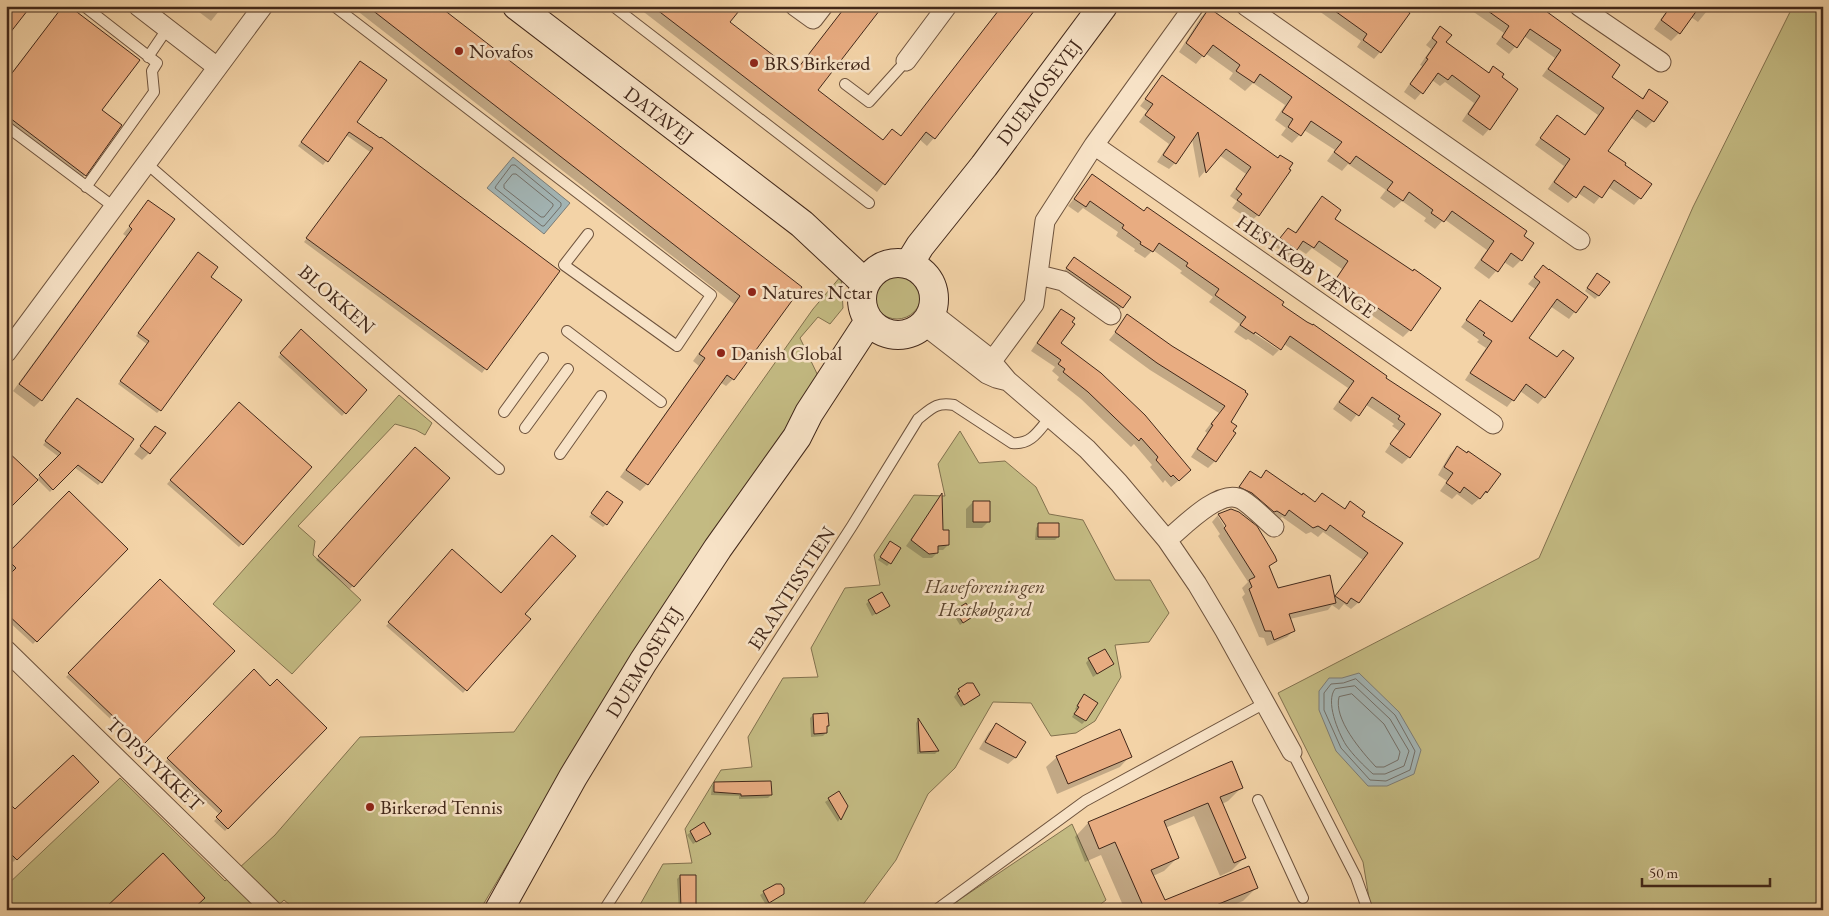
<svg xmlns="http://www.w3.org/2000/svg" width="1829" height="916" font-family="'EB Garamond',serif">
<style>
.green{fill:#c3ba82;stroke:#82714e}
.water{fill:#a2b4b4;stroke:#7c7c76}
.shadow{fill:#0003;fill-rule:evenodd}
.lines{fill:none;stroke-linecap:round;stroke-linejoin:round}
.shore{stroke:#726e67;stroke-width:1}
.building{fill:#e8ac81;stroke:#42281a}
.lane-casing{stroke:#6e533d;stroke-width:12}
.street-casing{stroke:#6e533d;stroke-width:21}
.secondary-casing{stroke:#42281a;stroke-width:30}
.lane{stroke:#f7e2c6;stroke-width:10}
.street{stroke:#f7e2c6;stroke-width:19}
.secondary{stroke:#f7e2c6;stroke-width:28}
.poi-dot{fill:#8f2418;stroke:#f7e2c6;stroke-width:2}
.labels{text-anchor:middle;dominant-baseline:central;stroke-width:5;stroke-linejoin:round;paint-order:stroke}
.poi-label{font-size:20px;fill:#42281a;stroke:#f7e2c6;text-anchor:start}
.street-label{font-size:20px;fill:#42281a;stroke:#f7e2c6}
.park-label{font-size:20px;font-style:italic;fill:#5c452f;stroke:#f7e2c6}
</style>
<rect width="100%" height="100%" fill="#f3d3a7"/>
<filter id="stains"><feTurbulence type="fractalNoise" baseFrequency=".004" numOctaves="4"/><feColorMatrix values="0 0 0 0 .2 0 0 0 0 .09 0 0 0 0 .02 0 0 0 .5 -.17"/></filter>
<radialGradient id="worn" r=".72"><stop offset=".6" stop-color="#630" stop-opacity="0"/><stop offset="1" stop-color="#630" stop-opacity=".3"/></radialGradient>
<path class="green" d="M1793 6H1823V910H1371L1363 862 1278 693 1539 558 1693 207Z
M873 295a24 24 0 1 1 48 0a24 24 0 1 1-48 0Z
M841 276 843 308 830 324 818 317 800 338 820 380 629 660 480 910H296L284 900 273 910H6V886L120 778 225 881 275 835 360 737 514 732 813 309Z
M399 395 432 423 425 435 416 430 395 424 298 526 315 541 313 555 361 600 292 674 213 604Z
M960 431 979 463 1005 461 1036 487 1049 514 1083 520 1115 580H1150L1169 613 1149 642 1115 645 1121 677 1095 721 1076 733 1051 736 1031 703 993 702 955 768 928 794 896 860 859 910H637L663 864 692 863 685 829 721 770 752 767 748 737 783 678 818 677 811 648 845 588 880 585 874 555 914 495 945 496 938 464Z
M1072 824 1106 900 1093 910H944Z"/>
<path class="water" d="M513 157 570 203 544 234 487 188Z
M1359 673 1399 712 1421 750 1414 774 1387 786H1368L1336 751 1319 710V691L1329 678H1342Z"/>
<path class="shadow" d="M191 6H223L211 21Z
M351 6H436L800 288 733 379 726 386 720 382 647 484 640 491 620 477 699 366 693 361 734 304Z
M636 6H741L729 22 794 73 846 6H881L816 90 882 141 892 130 901 137 1002 6H1036L934 138 927 146 919 139 877 192Z
M1312 6H1398L1380 52 1374 59 1357 47 1361 41Z
M1465 6H1535L1610 77 1641 99 1649 91 1653 121 1646 128 1630 117 1606 151 1623 166 1640 198 1634 205 1608 187 1594 204 1578 193 1568 203 1548 189 1564 166 1535 145 1557 117 1584 136 1598 115 1542 76 1555 58 1524 36 1509 54 1496 44 1504 33Z
M1670 6H1711L1698 22 1691 17 1679 33 1671 41 1654 29Z
M1209 9 1522 236 1521 260 1513 268 1504 262 1489 279 1474 268 1487 250 1444 219 1435 229 1424 221 1426 218 1402 201 1394 208 1380 198 1386 190 1348 164 1342 171 1327 161 1335 150 1304 130 1292 143 1281 135 1286 128 1275 120 1285 105 1253 83 1245 91 1229 79 1233 73 1205 53 1196 64 1179 52 1201 17Z
M59 12 101 110 120 125 85 175 78 182 6 127V80Z
M1440 28 1445 43 1488 73 1493 68 1489 129 1483 136 1462 121 1474 103 1445 82 1440 86 1432 80 1415 100 1404 92 1422 66 1420 65 1431 49 1426 45Z
M357 66 355 122 558 271 482 373 304 242 370 152 346 135 323 165 298 146Z
M1162 77 1278 159 1258 215 1251 221 1232 208 1237 201 1230 196 1246 174 1219 155 1199 178 1192 139 1175 163 1169 169 1157 162 1169 144 1139 122 1147 111 1140 106Z
M1092 176 1384 378 1439 414 1409 457 1402 464 1385 452 1399 431 1392 426 1394 424 1365 404 1351 422 1333 409 1348 388 1284 344 1251 328 1249 330 1279 350 1273 356 1248 339 1246 340 1234 332 1240 324 1209 302 1213 297 1180 273 1182 271 1153 250 1145 258 1134 251 1135 249 1116 236 1118 232 1083 208 1078 213 1068 206Z
M1322 198 1333 219 1410 330 1403 337 1330 286 1342 269 1312 248 1306 254 1297 248 1289 256 1274 246 1288 229 1294 234 1315 205Z
M149 202 41 400 34 407 13 391 126 236 123 234Z
M195 257 209 277 160 410 157 413 118 384 147 344 136 336Z
M1068 266 1122 307 1115 314 1060 276Z
M1543 267 1586 297 1569 319 1550 306 1527 338 1544 397 1538 404 1520 391 1507 407 1465 380 1486 348 1477 342 1479 340 1461 327 1481 301 1510 323 1535 289 1528 284Z
M1594 277 1598 296 1595 299 1585 291Z
M1061 310 1060 343 1183 477 1171 487 1165 480 1163 483 1150 467 1152 465 1134 444 1131 447 1081 399 1057 380 1059 377 1052 371 1055 367 1031 351 1054 317Z
M1128 316 1172 347 1244 391 1215 461 1208 468 1191 457 1207 433 1205 431 1219 413 1150 370 1109 340Z
M301 331 365 390 342 416 278 357Z
M74 402 101 482 98 485 74 467 50 492 37 479 59 457 43 445Z
M236 407 311 467 239 547 167 484Z
M156 427 149 453 142 460 134 454Z
M1457 447 1499 474 1487 492 1472 505 1457 494 1452 499 1440 491 1447 481 1438 475 1450 454Z
M415 449 448 478 350 589 316 560Z
M1250 472 1260 479 1266 472 1314 503 1322 494 1343 510 1350 503 1361 516 1401 543 1358 603 1351 609 1344 604 1339 610 1332 605 1328 610 1290 619 1294 630 1287 637 1267 646 1264 638 1259 637 1242 597 1245 594 1242 588 1248 582 1218 536 1220 534 1212 522 1218 515 1225 512 1236 511 1256 527 1275 560 1268 568 1277 589 1334 598 1363 560 1323 532 1318 537 1311 532 1306 534 1282 517 1277 522 1233 494ZM1218 516H1221L1230 531 1228 532Z
M604 496 606 524 603 527 589 517Z
M941 496 942 531 948 545 943 550H937V553L932 558H923L906 546Z
M973 502 989 521 982 528H966V509Z
M1039 524 1058 537 1055 540H1035L1036 528Z
M890 543V563L887 566 878 560Z
M126 549 33 644 6 619V580L14 571 6 564V557Z
M452 551 529 619 463 693 386 626Z
M160 581 233 651 140 747 66 677Z
M869 601 889 606 872 616 866 604Z
M956 611 973 616 960 625 953 614Z
M1089 659 1112 664 1093 677 1086 663Z
M254 671 270 687 326 728 225 831 214 821 220 815 165 762Z
M959 690 979 695 961 707 954 697Z
M1081 699 1085 721 1082 724 1072 717 1076 710 1075 709Z
M813 715 828 725 825 728 826 733 823 736 811 737 810 718Z
M918 720 938 751 935 754H917L916 723Z
M996 725 1024 742 1015 758 1008 764 979 749 989 732Z
M1130 756 1120 767 1057 794 1046 767 1057 757Z
M1231 763 1242 787 1228 801 1222 804 1245 857 1231 871 1220 876 1194 816 1165 828 1178 857 1164 871 1153 876 1164 902 1257 887 1243 901 1222 910H1125L1101 855 1085 862 1075 837 1088 823Z
M97 782 13 862 6 855V802L15 811Z
M715 783 771 795 768 798 739 799V796L711 795 712 786Z
M838 793 846 806 838 822 825 802Z
M691 832 710 833 693 844 687 835Z
M680 876 695 903H697V910H679L677 879Z
M776 885 783 893 766 905 760 895Z"/>
<g class="lines">
<path class="shore" d="M512 165H515L561 203V206L544 226H542L495 188 496 186Z
M513 174H516L553 204V206L544 217H541L504 188V185Z
M1356 679 1395 715 1415 751 1410 770 1386 781 1370 780 1341 748 1324 710V693L1331 684 1343 683Z
M1355 686 1390 719 1409 751 1404 766 1385 774H1373C1364 766 1353 755 1346 745 1338 732 1325 701 1335 689Z
M1352 694 1384 724 1400 752 1398 760 1384 767H1376C1362 752 1333 719 1339 697Z"/>
</g>
<path class="building" d="M6 6H31L6 38Z
M63 6H69L140 60 102 110 122 125 86 176 6 115V81Z
M367 6H439L802 287 734 380 727 375 648 485 626 470 705 358 699 354 740 296Z
M652 6H743L730 22 795 72 846 6H883L818 90 883 140 892 129 901 136 1002 6H1038L935 139 926 132 885 185Z
M1328 6H1400L1410 13 1381 53 1363 40 1367 34Z
M1481 6H1539L1620 65 1612 77 1643 99 1649 89 1668 102 1654 122 1637 110 1608 151 1626 163 1625 165 1652 184 1641 199 1614 180 1602 198 1584 186 1576 198 1554 182 1570 159 1540 138 1557 115 1585 135 1604 108 1548 69 1561 50 1530 29 1517 48 1502 37 1509 26Z
M1671 6H1700L1680 34 1661 20Z
M1209 8 1527 231 1524 236 1534 243 1522 261 1511 253 1498 272 1481 260 1494 241 1452 211 1444 222 1431 213 1433 210 1409 192 1403 201 1387 190 1393 182 1356 156 1350 164 1334 152 1342 142 1311 121 1301 136 1288 127 1293 119 1282 112 1292 97 1260 74 1254 83 1236 71 1240 65 1213 45 1204 57 1186 43Z
M1440 26 1452 35 1446 42 1489 73 1493 66 1504 74 1502 77 1518 89 1490 130 1468 114 1480 96 1452 75 1448 80 1438 73 1423 94 1410 84 1428 59 1426 58 1437 42 1432 38Z
M360 61 387 80 357 122 380 138 381 137 560 271 487 370 306 238 373 148 349 132 328 162 301 142Z
M1162 75 1278 158 1280 155 1293 163 1289 169 1291 170 1259 216 1237 200 1242 194 1236 189 1251 167 1226 149 1206 173 1198 132 1176 164 1163 155 1175 137 1145 115 1153 104 1145 99Z
M1092 174 1144 211 1147 207 1284 302 1282 305 1307 322 1313 325V324L1387 376 1386 378 1441 414 1410 458 1390 444 1405 424 1398 419 1400 416 1372 397 1359 416 1339 402 1354 381 1290 336 1281 350 1255 332 1254 334 1240 325 1246 317 1215 295 1219 289 1186 266 1188 263 1159 243 1153 252 1140 244 1141 242 1122 228 1124 225 1090 201 1086 207 1074 199Z
M1322 196 1341 210 1335 219 1413 271 1414 269 1441 288 1411 331 1336 279 1348 261 1319 241 1314 248 1303 241 1297 250 1280 238 1288 228 1296 233Z
M148 200 175 219 42 401 19 384 132 229 129 226Z
M198 252 218 267 211 277 242 300 161 411 120 381 149 341 138 333Z
M1074 257 1131 297 1123 308 1066 268Z
M1543 265 1549 270V269L1588 297 1576 313 1557 299 1529 338 1557 357 1563 350 1574 358 1545 398 1526 384 1514 401 1470 373 1492 341 1483 335 1485 333 1466 320 1480 300 1512 322 1540 282 1534 277Z
M1597 273 1610 282 1599 296 1587 288Z
M1061 309 1075 318 1072 322 1075 324 1061 343 1101 373 1145 415 1191 470 1179 481 1173 475 1171 477 1156 460 1158 457 1141 438 1139 441 1088 392 1063 372 1065 369 1058 364 1061 360 1037 343Z
M1127 314 1172 346 1246 391 1245 392 1248 394 1231 422 1237 426 1233 431 1236 433 1216 462 1197 449 1213 425 1211 424 1225 406 1157 363 1115 332Z
M301 329 367 390 346 414 280 353Z
M77 398 134 439 102 483 78 465 53 490 39 475 61 453 45 441Z
M239 402 312 467 243 545 170 480Z
M155 426 166 433 150 454 140 446Z
M1457 446 1467 453 1468 451 1501 474 1487 493 1486 491 1480 499 1464 487 1460 493 1446 483 1453 473 1444 467Z
M415 447 450 478 354 587 318 556Z
M6 450 38 480 6 512Z
M1266 470 1302 495 1303 493 1315 502 1322 493 1345 509 1350 501 1365 512 1362 516 1403 543 1359 603 1351 598 1347 604 1335 596 1368 553 1330 525 1326 531 1318 526 1313 528 1289 510 1285 516 1277 511 1274 512 1252 493 1239 487 1250 471 1261 478Z
M69 491 128 549 37 642 6 613V578L16 568 6 558V555Z
M607 491 623 502 607 525 591 513Z
M942 493 943 530H949V545L938 546V553L929 554 911 540Z
M973 501H990V522H973Z
M1231 509 1239 512 1257 526 1275 556 1277 561 1269 566 1278 588 1330 575 1336 603 1289 614 1295 631 1274 640 1271 631H1265L1249 589 1252 587 1249 580 1255 577 1224 528 1226 526 1218 514Z
M1038 523H1059V537H1038Z
M552 535 576 556 525 614 531 619 467 691 388 622 452 549 501 593Z
M890 541 901 548 891 564 880 557Z
M160 579 235 651 143 745 68 673Z
M882 592 890 606 876 614 868 600Z
M966 603 974 616 963 623 955 610Z
M1105 649 1114 664 1097 674 1088 658Z
M254 669 270 686 277 679 327 728 228 829 216 817 222 811 167 758Z
M967 683H973L980 695 964 705 957 693 960 691 958 689Z
M1084 694 1098 703 1086 721 1074 714 1079 707 1077 706Z
M828 713 829 726H827V733L814 734 813 714Z
M918 718 939 751 920 752Z
M996 723 1026 742 1016 758 985 742Z
M1120 729 1132 757 1068 784 1056 756Z
M73 755 99 782 17 860 6 849V800L15 809Z
M1232 761 1243 788 1220 797 1246 858 1234 863 1208 803 1164 821 1179 858 1151 870 1165 900 1249 866 1258 888 1204 910H1142L1144 908 1115 842 1099 849 1088 822Z
M771 781 772 795 741 796V794L714 792V782Z
M839 791 848 806 841 820 828 798Z
M704 822 711 834 696 842 690 831Z
M163 853 205 898 192 910H103Z
M680 875H696V910H681Z
M776 884H781L784 888V894L769 903 763 891Z"/>
<g class="lines">
<defs>
<path id="lane" d="M84 6 157 63 152 71 154 92 86 187
M334 6 711 295 677 346 564 265 588 234
M613 6 869 203
M148 57 167 29
M845 84 869 102 906 61
M6 126 114 207
M146 163 499 469
M567 331 661 402
M504 412 543 358
M525 428 568 369
M560 454 601 396
M1292 752 1356 877 1366 905 1365 910
M1258 800 1303 898
M604 910 852 526 918 419C932 408 936 402 954 405L1012 443C1032 445 1039 430 1051 416
M936 910 1085 801 1265 703"/>
<path id="street" d="M138 6 217 67
M795 6 813 19 823 6
M1246 6 1580 240
M1579 6 1661 62
M906 61 947 6
M1094 145 1493 424
M1039 275 1063 281 1111 315
M932 313 987 356 1008 381 1087 449 1119 483 1167 540 1197 584 1225 631 1292 752
M924 325 987 374 996 378 1008 381
M6 353 263 6
M992 361 1034 304 1045 221 1094 145 1194 6
M1167 540C1183 527 1217 491 1238 498 1246 500 1267 521 1274 527
M6 650 272 910"/>
<path id="secondary" d="M517 6 802 224 865 283
M862 299a36 36 0 1 1 72 0a36 36 0 1 1-72 0Z
M909 264 920 246 984 166 1103 6
M499 910 573 777 643 662 718 548 797 437 809 413 869 321"/>
</defs>
<use href="#lane" class="lane-casing"/>
<use href="#street" class="street-casing"/>
<use href="#secondary" class="secondary-casing"/>
<use href="#lane" class="lane"/>
<use href="#street" class="street"/>
<use href="#secondary" class="secondary"/>
</g>
<g class="poi-dot">
<circle cx="459" cy="51" r="5"/>
<circle cx="754" cy="63" r="5"/>
<circle cx="752" cy="292" r="5"/>
<circle cx="721" cy="353" r="5"/>
<circle cx="370" cy="807" r="5"/>
</g>
<g class="labels">
<g class="poi-label">
<text x="469" y="51">Novafos</text>
<text x="764" y="63">BRS Birkerød</text>
<text x="762" y="292">Natures Nctar</text>
<text x="731" y="353">Danish Global</text>
<text x="380" y="807">Birkerød Tennis</text>
</g>
<g class="street-label">
<text transform="translate(1039 92) rotate(-53)">DUEMOSEVEJ</text>
<text transform="translate(659 115) rotate(37)">DATAVEJ</text>
<text transform="translate(1306 266) rotate(35)">HESTKØB VÆNGE</text>
<text transform="translate(337 299) rotate(41)">BLOKKEN</text>
<text transform="translate(791 588) rotate(-57)">ERANTISSTIEN</text>
<text transform="translate(644 662) rotate(-58)">DUEMOSEVEJ</text>
<text transform="translate(155 764) rotate(44)">TOPSTYKKET</text>
</g>
<g class="park-label">
<text x="985" y="586">Haveforeningen<tspan x="985" dy="23">Hestkøbgård</tspan></text>
</g>
</g>
<rect width="1829" height="916" fill="none" stroke="#f3d3a7" stroke-width="25"/>
<rect x="8" y="8" width="1814" height="901" fill="none" stroke="#42281a" stroke-width="2.5"/>
<rect x="12" y="12" width="1804" height="891" fill="none" stroke="#42281a"/>
<path d="M1642 878v8h128v-8" fill="none" stroke="#42281a" stroke-width="2.5"/>
<text x="1649" y="878" font-size="15" fill="#42281a" stroke="#f7e2c6" stroke-width="4" paint-order="stroke">50 m</text>
<rect width="100%" height="100%" filter="url(#stains)"/>
<rect width="100%" height="100%" fill="url(#worn)"/>
</svg>
